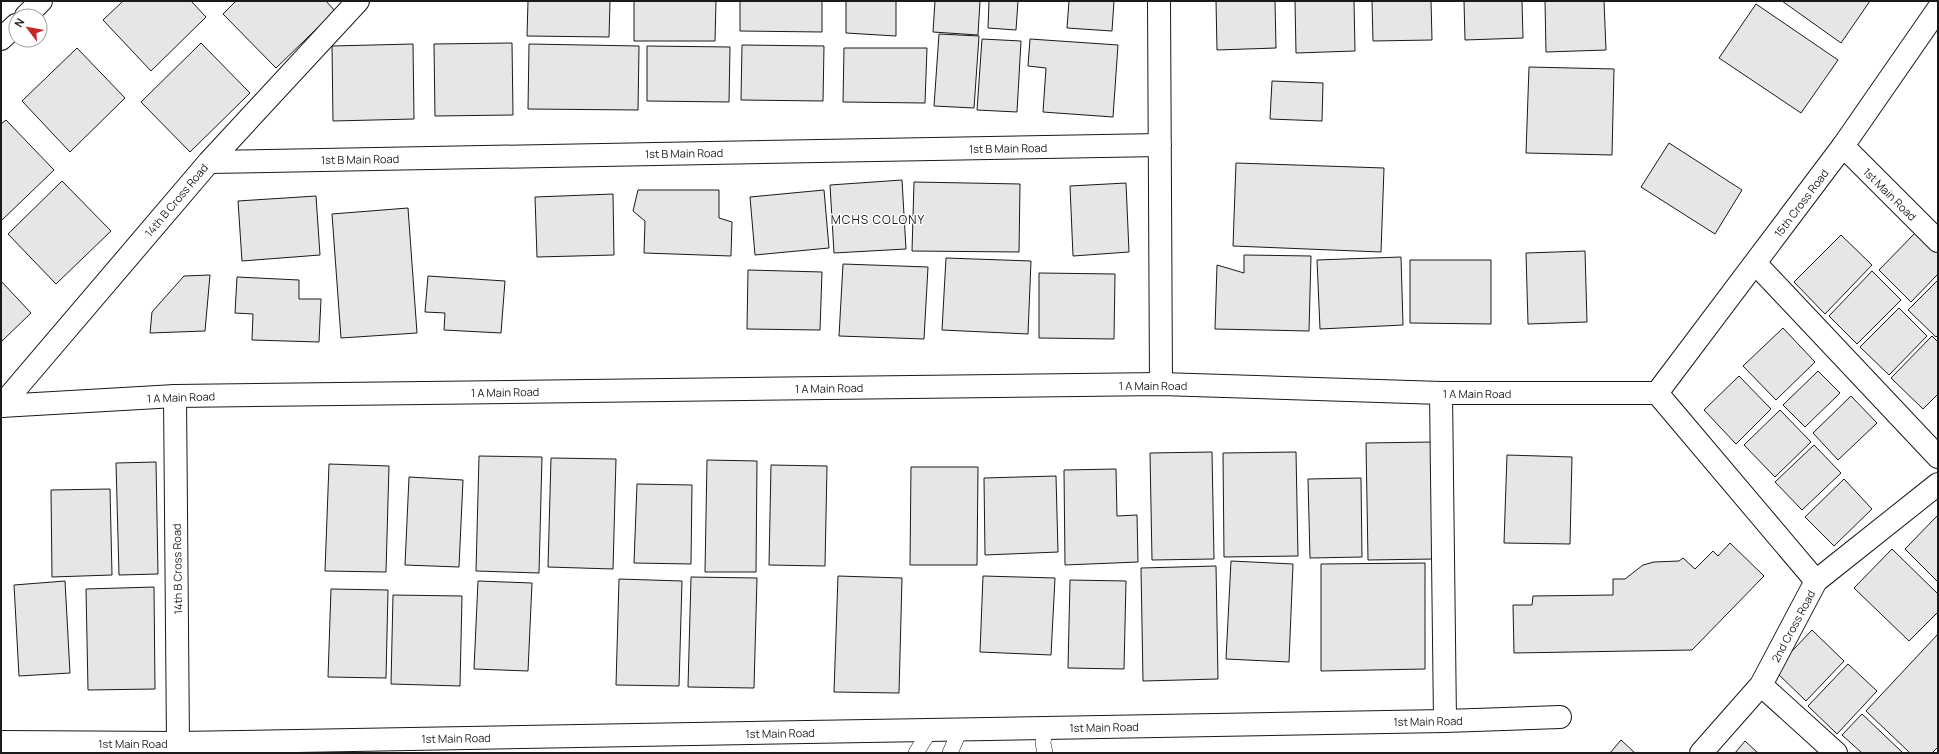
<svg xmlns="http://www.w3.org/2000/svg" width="1939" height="754" font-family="Manrope,sans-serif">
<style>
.building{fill:#e6e6e6;stroke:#1a1a1a}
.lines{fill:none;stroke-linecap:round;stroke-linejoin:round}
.lane-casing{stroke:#1a1a1a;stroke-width:16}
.street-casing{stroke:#1a1a1a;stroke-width:24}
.secondary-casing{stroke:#1a1a1a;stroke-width:24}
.lane{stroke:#fff;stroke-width:15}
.street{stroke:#fff;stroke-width:22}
.secondary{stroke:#fff;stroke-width:22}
.labels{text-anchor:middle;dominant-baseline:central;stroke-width:3;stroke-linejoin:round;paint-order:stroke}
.street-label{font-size:11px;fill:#1a1a1a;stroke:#fff}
.neighbourhood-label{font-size:12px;letter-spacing:1px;fill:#1a1a1a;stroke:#fff}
</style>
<rect width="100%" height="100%" fill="#fff"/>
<path class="building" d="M123 1H191L206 17 151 71 103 20Z
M236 1H326L335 11 276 68 223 14Z
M528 1H610L609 37 527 36Z
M634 1H716L715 41H634Z
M740 1H822V32L740 31Z
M846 1H896V36L846 33Z
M935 1H980L978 35 933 32Z
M989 1H1018L1016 30 988 28Z
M1069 1H1114L1112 31 1067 28Z
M1216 1H1275L1276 48 1217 50Z
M1295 1H1354L1355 51 1296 53Z
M1372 1H1431L1432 40 1373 41Z
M1464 1H1522L1523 38 1465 40Z
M1545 1H1604L1606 50 1546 52Z
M1782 1H1870L1841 43Z
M1756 4 1838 60 1801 113 1719 58Z
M939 34 979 36 974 108 934 106Z
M982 39 1021 41 1017 112 977 110Z
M1030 39 1118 45 1113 117 1043 112 1046 68 1028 66Z
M201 43 250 93 190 152 141 102Z
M512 43 513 115 435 116 434 44Z
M413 44 414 119 333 121 332 46Z
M529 44 639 46 638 110 528 109Z
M742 45 824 46 823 101 741 100Z
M647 46 730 47 729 102 647 101Z
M77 48 125 98 70 152 22 101Z
M844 48H927L925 103 843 102Z
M1529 67 1614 69 1612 155 1526 153Z
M1272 81 1323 83 1322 121 1270 119Z
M6 120 54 170 1 221V124Z
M1669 143 1742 190 1715 234 1641 187Z
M1236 163 1384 168 1381 252 1233 246Z
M902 180 906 249 834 253 830 185Z
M62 181 111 231 56 284 8 234Z
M914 182 1020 184 1019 252 912 251Z
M1126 183 1129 252 1073 256 1070 186Z
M638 190H719V218L732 222 731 256 644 253 645 221 633 211Z
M824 190 829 248 755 255 750 197Z
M613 194 614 255 537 257 535 197Z
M316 196 320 255 242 261 238 201Z
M408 208 417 333 341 338 332 214Z
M1917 231 1938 253V274L1911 302 1879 270Z
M1841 235 1872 265 1825 314 1794 282Z
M1585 251 1587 322 1528 324 1526 253Z
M1244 255 1311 256 1309 331 1215 329 1217 265 1244 273Z
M1401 257 1403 325 1320 329 1317 260Z
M946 258 1031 261 1028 334 942 330Z
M1410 260H1491V324L1410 323Z
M843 264 928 267 924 339 839 336Z
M748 270 822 272 820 330 747 329Z
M1872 271 1901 300 1857 344 1829 316Z
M1039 273 1115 274 1114 339 1039 338Z
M210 275 205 331 150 333 152 312 184 276Z
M428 276 505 281 501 333 444 330 445 313 425 312Z
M237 277 299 280V299H321L319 342 252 340 253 314 235 313Z
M1938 280V335L1936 337 1908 310Z
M1 281 31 313 1 342Z
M1899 308 1927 336 1889 375 1860 347Z
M1783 328 1815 362 1776 400 1743 366Z
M1932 336 1938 342V394L1923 409 1891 378Z
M1818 371 1840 393 1805 427 1783 405Z
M1739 376 1771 409 1736 444 1704 410Z
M1851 396 1877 423 1838 460 1813 433Z
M1780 410 1811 442 1775 477 1744 445Z
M1432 442 1434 559 1368 560 1366 443Z
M1814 445 1841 473 1802 510 1775 482Z
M1212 452 1214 559 1152 560 1150 453Z
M1296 452 1298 556 1224 557 1223 453Z
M1507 455 1572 457 1570 544 1504 543Z
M479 456 542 457 539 573 476 571Z
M551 458 616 459 613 569 548 567Z
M707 460 757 461 756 572H705Z
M156 462 158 574 119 575 116 463Z
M329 464 389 466 386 572 325 571Z
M771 465 827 466 825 566 769 565Z
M911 467H978L977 565H910Z
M1116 469 1117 516 1137 515 1138 562 1065 565 1064 470Z
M1056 476 1058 552 985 555 984 478Z
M409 477 463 480 459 567 405 565Z
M1361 478 1362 557 1310 558 1308 479Z
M1844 479 1872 509 1834 546 1805 517Z
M637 484 692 485 691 564 634 563Z
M110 489 112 575 52 577 51 490Z
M1938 515V582L1905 549Z
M1730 543 1764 576 1692 650 1514 653 1513 605H1532L1533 596 1613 595V579H1625L1643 565 1654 562 1679 561 1683 558 1695 569 1713 551 1718 556Z
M1892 549 1938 594V612L1909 641 1854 588Z
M1231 561 1293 564 1289 662 1226 659Z
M1425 563V669L1321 671V564Z
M1216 566 1218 679 1143 681 1141 568Z
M838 576 902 578 899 693 834 692Z
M983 576 1055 578 1051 655 980 652Z
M691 577 757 578 754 688 688 687Z
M619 579 682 581 679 686 616 685Z
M1070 580 1126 581 1124 669 1068 668Z
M65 581 70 673 19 676 14 585Z
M478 581 532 583 528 671 474 669Z
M154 587 155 689 88 690 86 589Z
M331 589 388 590 386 678 328 677Z
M393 595 462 596 460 686 391 684Z
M1812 630 1844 661 1806 701 1774 670Z
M1938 634V747L1932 753H1910L1866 711Z
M1848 664 1877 691 1837 734 1808 706Z
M1862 714 1903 753H1862L1842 735Z
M1621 740 1635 753H1610Z
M1745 741 1758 753H1735Z"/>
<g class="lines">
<defs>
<path id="lane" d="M916 753 930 730
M950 753 960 730
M1045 753 1043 743 1045 728"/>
<path id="street" d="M1159 1 1161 384
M26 16 41 1
M1 39 16 25
M1843 146 1938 241
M209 162 1160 145
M1756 264 1938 457
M1441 393 1445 721
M1657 393 1816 581
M175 396 178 743
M1 406 209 162 358 1
M1761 685 1836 753
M1 742 178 743 1445 721 1560 717
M1701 753 1761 685 1816 581 1938 484"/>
<path id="secondary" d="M1 406 175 396 1161 384 1441 393H1657L1843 146 1938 9"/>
</defs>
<use href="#lane" class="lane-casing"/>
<use href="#street" class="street-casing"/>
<use href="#secondary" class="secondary-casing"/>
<use href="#lane" class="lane"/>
<use href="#street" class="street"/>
<use href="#secondary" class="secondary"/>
</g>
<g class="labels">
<g class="street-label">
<text transform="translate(1008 148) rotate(-1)">1st B Main Road</text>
<text transform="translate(684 153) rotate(-1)">1st B Main Road</text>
<text transform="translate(360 159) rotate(-1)">1st B Main Road</text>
<text transform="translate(1890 194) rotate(45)">1st Main Road</text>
<text transform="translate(176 200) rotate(-50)">14th B Cross Road</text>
<text transform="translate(1801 203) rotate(-53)">15th Cross Road</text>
<text x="1153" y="385">1 A Main Road</text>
<text transform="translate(829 388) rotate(-1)">1 A Main Road</text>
<text transform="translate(505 392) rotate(-1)">1 A Main Road</text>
<text x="1477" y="393">1 A Main Road</text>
<text transform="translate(181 397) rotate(-2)">1 A Main Road</text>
<text transform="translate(177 569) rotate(-91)">14th B Cross Road</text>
<text transform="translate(1793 626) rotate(-62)">2nd Cross Road</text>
<text transform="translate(1428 721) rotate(-1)">1st Main Road</text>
<text transform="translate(1104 727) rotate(-1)">1st Main Road</text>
<text transform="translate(780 733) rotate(-1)">1st Main Road</text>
<text transform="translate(456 738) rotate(-1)">1st Main Road</text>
<text x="133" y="743">1st Main Road</text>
</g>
<g class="neighbourhood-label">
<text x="878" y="219">MCHS COLONY</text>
</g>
</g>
<rect width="1939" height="754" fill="none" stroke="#1a1a1a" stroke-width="4"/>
<g transform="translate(28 28) rotate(302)"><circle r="19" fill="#ffffff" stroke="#a3a3a3"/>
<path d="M0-3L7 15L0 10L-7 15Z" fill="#c62828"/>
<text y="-6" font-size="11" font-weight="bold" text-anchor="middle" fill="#1a1a1a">N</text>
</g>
</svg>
